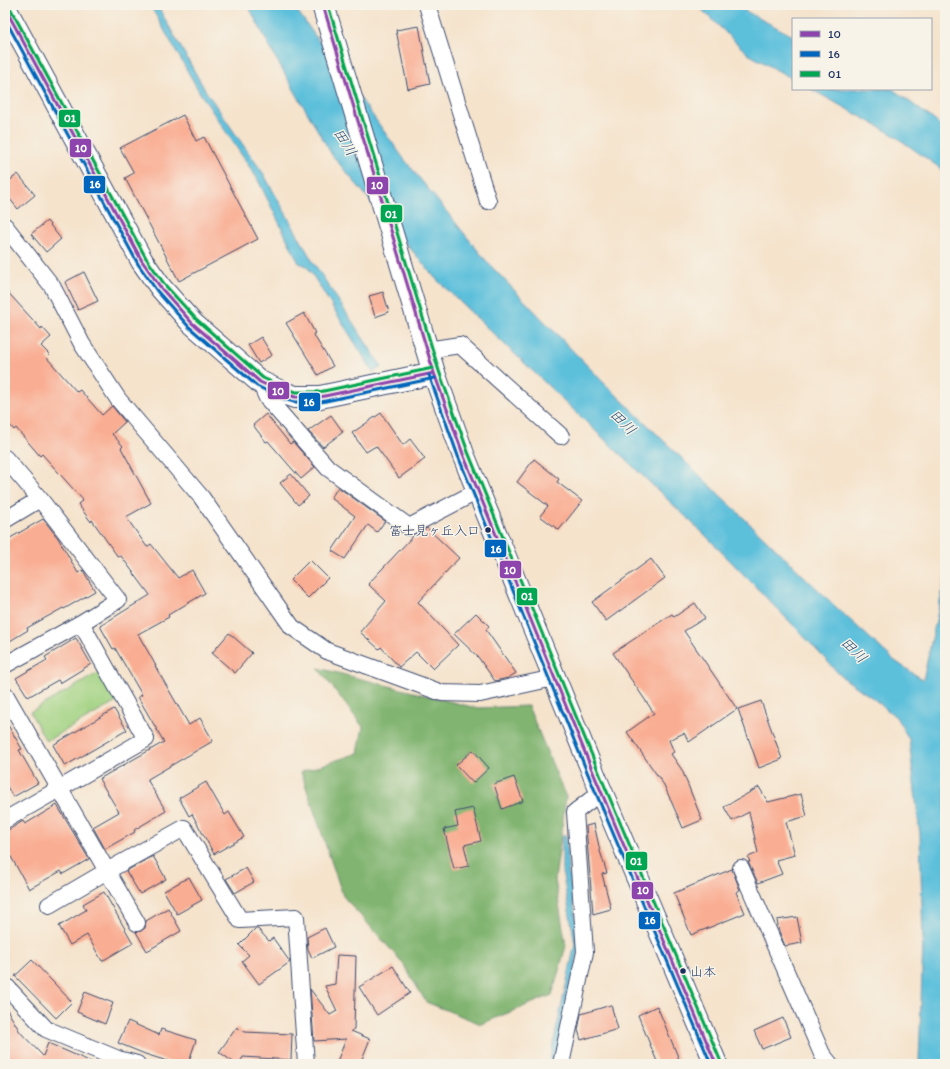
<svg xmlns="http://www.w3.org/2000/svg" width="950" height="1069" font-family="Itim,'Klee One',sans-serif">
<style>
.green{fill:#a1d281;stroke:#5e8070}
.forest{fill:#80b46f;stroke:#4e7266}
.water{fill:#5dc0db;stroke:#3c789c}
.building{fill:#f9ad93}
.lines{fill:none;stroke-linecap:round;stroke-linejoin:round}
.street-casing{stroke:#3c4a6e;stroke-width:18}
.secondary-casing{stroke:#3c4a6e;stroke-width:24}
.primary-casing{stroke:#3c4a6e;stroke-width:24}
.street{stroke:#fff;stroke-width:16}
.secondary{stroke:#fff;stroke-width:22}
.primary{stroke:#fff;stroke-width:22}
.bus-1-casing{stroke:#f7f3e8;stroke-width:6}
.bus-2-casing{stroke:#f7f3e8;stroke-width:6}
.bus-3-casing{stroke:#f7f3e8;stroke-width:6}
.bus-1{stroke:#8e44ad;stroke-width:3}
.bus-2{stroke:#0065bd;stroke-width:3}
.bus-3{stroke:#00a651;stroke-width:3}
.bus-dot{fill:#1b2f5e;stroke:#f7f3e8;stroke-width:1.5}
.labels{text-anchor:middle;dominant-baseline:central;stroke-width:3;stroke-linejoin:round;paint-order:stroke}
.bus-label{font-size:13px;fill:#1b2f5e;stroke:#f7f3e8;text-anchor:end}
.water-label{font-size:15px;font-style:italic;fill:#2c537d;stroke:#f7f3e8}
.line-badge{stroke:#f7f3e8;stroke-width:1.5}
.badge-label{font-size:11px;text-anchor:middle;font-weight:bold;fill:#fff}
</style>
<rect width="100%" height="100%" fill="#f7f3e8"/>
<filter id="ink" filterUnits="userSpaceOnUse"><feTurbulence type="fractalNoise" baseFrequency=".025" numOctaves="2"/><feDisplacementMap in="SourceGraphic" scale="8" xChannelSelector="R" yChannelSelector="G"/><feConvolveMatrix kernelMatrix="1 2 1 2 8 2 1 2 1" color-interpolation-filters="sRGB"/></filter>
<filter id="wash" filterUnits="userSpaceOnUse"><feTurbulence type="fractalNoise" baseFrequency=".012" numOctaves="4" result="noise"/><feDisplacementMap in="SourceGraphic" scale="16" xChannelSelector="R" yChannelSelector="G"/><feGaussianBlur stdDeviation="0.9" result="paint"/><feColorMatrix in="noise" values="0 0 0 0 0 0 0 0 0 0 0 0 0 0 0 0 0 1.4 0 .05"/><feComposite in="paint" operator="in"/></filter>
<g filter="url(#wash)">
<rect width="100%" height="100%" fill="#f5e3cc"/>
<path class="green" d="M100 672 118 701 46 741 30 712Z"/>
<path class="forest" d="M318 668 476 708 528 706 566 797 555 880 566 946 552 995 481 1024 426 1002 402 962 343 896 301 772 358 753 363 727Z"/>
<path class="water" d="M150 5H157L205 90 241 142 263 173 313 262 382 367 373 372 307 266 299 263 257 178 200 93Z
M248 5H293L404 159 488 263 604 383 838 609 895 661 923 680 945 579V1064H919L923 940 920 835 909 739 896 717 874 699 841 676 798 630 705 535 436 279 332 155 275 57Z
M697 5H734L793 36V79L748 54Z
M811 89H892L895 91 929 116 945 129V176L940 168 892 134Z
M562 836H566L568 870 580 945 555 1064H549L575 944 562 870Z"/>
<g id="blocks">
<path class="building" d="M419 26 430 84 408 89 396 30Z
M183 115 196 141 204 137 258 239 179 281 125 178 134 173 120 148Z
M18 174 35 195 18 209 5 193V184Z
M47 221 61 239 46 252 31 234Z
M84 272 98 301 78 310 65 282Z
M5 289 41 329 42 327 51 337 41 346 50 355 47 358 77 392 80 390 102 415 112 406 125 422 112 434 123 446 121 448 151 503 126 517 147 547 151 544 178 578 192 570 205 593 168 615 169 617 138 634 156 666H155L189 725 200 718 213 741 148 779V781L166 811 134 830 135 832 105 849 93 827 119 812 99 779 164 742 138 697 142 695 115 648 113 649 100 626 150 595 121 556 118 557 92 520 91 522 78 504 83 500 42 454 40 456 16 428 14 430 5 419Z
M383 292 389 312 375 317 369 296Z
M304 313 315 333 313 334 333 366 318 375 286 323Z
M261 337 272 355 259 363 248 345Z
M381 413 403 445 410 439 425 459 399 478 376 446 366 452 352 433Z
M266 414 290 444 293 442 315 467 301 479 268 441 266 442 253 425Z
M331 415 343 432 323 447 308 431Z
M534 459 559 479 557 482 582 501 559 530 540 516 548 506 517 482Z
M291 474 309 496 298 505 280 483Z
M338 487 385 521 377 532 368 525 345 559 332 551 355 516 331 498Z
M43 519 58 538 78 573 83 570 95 591 64 609 63 608 27 628 28 630 5 644V541Z
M427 528 459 558 418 602 458 645 433 669 416 652 399 667 381 647 379 649 360 632 386 601 368 584 414 535Z
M651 559 665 578 606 621 592 602Z
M310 560 328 578 308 598 290 580Z
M695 603 705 618 684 631 737 709 689 742 684 733 669 740 674 752 671 754 682 770 702 820 683 828 664 785 627 732 654 713 613 653 672 614 674 617Z
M476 613 489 626 486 630 516 673 508 678 495 681 478 657 454 634Z
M229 633 252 653 235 673 212 653Z
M76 638 91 664 60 683 58 680 28 697 16 678 47 660 45 657Z
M761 701 782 759 759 768 738 709Z
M114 709 127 730 65 766 53 745Z
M5 720 22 749 19 750 38 783 13 797 5 783Z
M473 750 489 768 473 783 456 765Z
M514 777 523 801 502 809 494 784Z
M206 782 225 815 229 812 244 837 214 854 192 814 189 816 179 798Z
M759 787 768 802 801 794 807 816 786 822 795 855 776 860 782 874 758 883 748 862H750L748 857 758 853 749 812 732 821 724 807Z
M57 805 89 859 63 874 61 871 29 889 5 846V832L23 821 25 824Z
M473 808 481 841 464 845 469 866 454 869 444 829 458 826 455 812Z
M594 824 600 851 607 873 602 874 611 909 593 914 586 826Z
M153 856 166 879 140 894 126 871Z
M246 868 254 882 235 893 226 879Z
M732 869 740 890 736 892 745 913 691 935 674 893Z
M189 877 202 900 177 914 164 891Z
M104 892 133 943 102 961 87 935 70 945 59 926 86 910 83 904Z
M168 908 181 931 147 951 136 932 141 931 145 928 146 921Z
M797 917 802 943 785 946 779 931 777 920Z
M325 928 334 947 312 958 308 949 307 937Z
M255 929H258L269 941 273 938 290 962 259 984 242 961 249 955 239 945Z
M337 955 356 956 354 1029 351 1031 370 1039 360 1064H336L346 1039 314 1041 310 989 330 1015 337 1011 325 986 335 984Z
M32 960 72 1002 56 1018 15 976Z
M393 966 410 993 377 1015 359 987Z
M85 992 113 1003 105 1024 77 1012Z
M611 1005 618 1029 581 1040 578 1030 581 1014Z
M5 1006 20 1032 43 1056 48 1043 96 1064H12L5 1057Z
M657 1006 681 1064H658L638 1015Z
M783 1018 791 1037 762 1049 754 1031Z
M128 1021 159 1035 161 1029 196 1040 188 1064H177L145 1054 118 1043Z
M237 1027 244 1032 292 1034 291 1060 243 1057 239 1064H236L219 1052Z"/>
</g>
</g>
<g filter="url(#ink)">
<use href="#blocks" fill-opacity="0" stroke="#3c4a6e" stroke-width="1"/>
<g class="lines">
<defs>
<path id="street" d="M427 5 488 201
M5 226 52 286 82 344 118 399 202 498 292 627 327 651 442 693 480 694 554 678
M427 350 460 345 561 436
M260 382 267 398 328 468 409 527 478 491
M5 458 40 499 118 600 81 623 146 739 5 820
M5 520 40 499
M5 665 81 623
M5 694 137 923
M741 868 822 1054 830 1064
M49 905 107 871 184 828 240 920 296 917 306 1064
M5 985 46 1029 118 1059 137 1064
M561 1064 585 952 575 812 601 792"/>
<path id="secondary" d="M5 8 142 261 161 288 192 323 260 382 283 393 295 397H320L434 373"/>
<path id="primary" d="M323 5 434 373 463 454 595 777 716 1064"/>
</defs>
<use href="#street" class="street-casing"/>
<use href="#secondary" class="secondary-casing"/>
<use href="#primary" class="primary-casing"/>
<use href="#street" class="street"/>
<use href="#secondary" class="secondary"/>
<use href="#primary" class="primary"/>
<defs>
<path id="bus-1" d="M323 5 434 373 463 454 595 777 716 1064
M5 8 142 261 161 288 192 323 260 382 283 393 295 397H320L434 373"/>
<path id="bus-2" d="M5 19 138 264 157 291 189 327 257 386 281 398 294 402H321L435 378
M429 375 458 456 590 779 711 1064"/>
<path id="bus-3" d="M328 5 439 371 468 452 600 775 721 1062
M9 6 146 258 165 285 196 319 263 378 285 388 296 392H319L433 368"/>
</defs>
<use href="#bus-1" class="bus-1-casing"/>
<use href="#bus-2" class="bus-2-casing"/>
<use href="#bus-3" class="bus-3-casing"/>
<use href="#bus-1" class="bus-1"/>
<use href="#bus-2" class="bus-2"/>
<use href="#bus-3" class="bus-3"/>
</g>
</g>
<g class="bus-dot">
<circle cx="488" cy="530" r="3.5"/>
<circle cx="683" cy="971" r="3.5"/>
</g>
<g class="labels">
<g class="bus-label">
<text x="480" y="530">富士見ヶ丘入口</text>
<text x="690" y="971" text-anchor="start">山本</text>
</g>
<g class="water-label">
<text transform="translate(345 142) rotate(58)">田川</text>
<text transform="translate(623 422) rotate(45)">田川</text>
<text transform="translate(854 650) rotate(45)">田川</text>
</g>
</g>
<g class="line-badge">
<rect x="58" y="109" width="23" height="19" rx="4" fill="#00a651"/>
<rect x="69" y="138" width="23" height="20" rx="4" fill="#8e44ad"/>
<rect x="83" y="175" width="23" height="19" rx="4" fill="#0065bd"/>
<rect x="366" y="176" width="23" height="19" rx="4" fill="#8e44ad"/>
<rect x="380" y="204" width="23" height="19" rx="4" fill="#00a651"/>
<rect x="267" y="381" width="23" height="19" rx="4" fill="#8e44ad"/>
<rect x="298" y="392" width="23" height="20" rx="4" fill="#0065bd"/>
<rect x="484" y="539" width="23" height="19" rx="4" fill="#0065bd"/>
<rect x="499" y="560" width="23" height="19" rx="4" fill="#8e44ad"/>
<rect x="516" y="587" width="22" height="19" rx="4" fill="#00a651"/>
<rect x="625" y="851" width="23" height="20" rx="4" fill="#00a651"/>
<rect x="631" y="881" width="23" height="19" rx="4" fill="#8e44ad"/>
<rect x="638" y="911" width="23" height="19" rx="4" fill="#0065bd"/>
</g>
<g class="badge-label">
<text x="70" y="122">01</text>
<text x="81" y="152">10</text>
<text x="95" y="188">16</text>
<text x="377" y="189">10</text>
<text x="391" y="218">01</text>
<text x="278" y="395">10</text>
<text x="309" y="406">16</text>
<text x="496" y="553">16</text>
<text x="510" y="574">10</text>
<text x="527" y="600">01</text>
<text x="636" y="865">01</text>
<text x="643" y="894">10</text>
<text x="650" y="924">16</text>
</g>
<rect width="950" height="1069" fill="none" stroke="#f7f3e8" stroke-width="20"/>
<rect x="792" y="18" width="140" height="72" fill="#f7f3e8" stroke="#9fa5b1"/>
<rect x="800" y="31" width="20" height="6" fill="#8e44ad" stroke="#9fa5b1"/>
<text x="828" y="38" font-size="12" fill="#1b2f5e">10</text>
<rect x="800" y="51" width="20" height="6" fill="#0065bd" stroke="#9fa5b1"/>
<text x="828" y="58" font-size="12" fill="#1b2f5e">16</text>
<rect x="800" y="71" width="20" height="6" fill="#00a651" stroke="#9fa5b1"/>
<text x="828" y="78" font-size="12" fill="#1b2f5e">01</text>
</svg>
